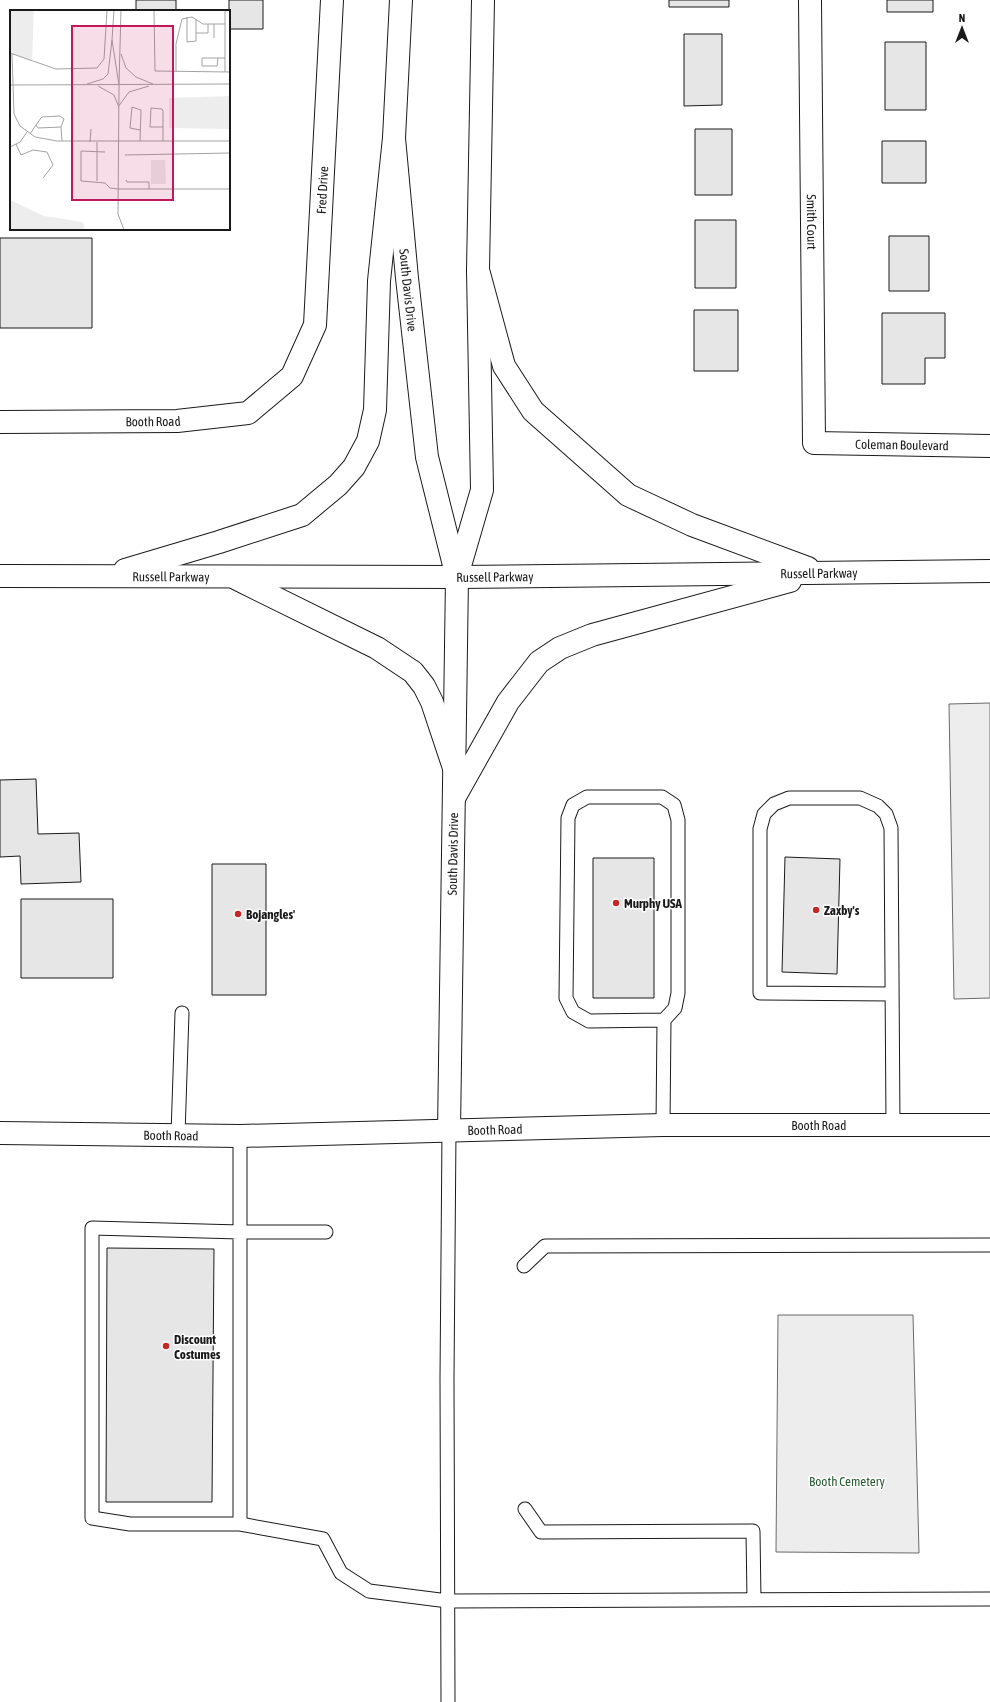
<svg xmlns="http://www.w3.org/2000/svg" width="990" height="1702" font-family="'Asap Condensed',sans-serif">
<style>
.built{fill:#ededed;stroke:#6a6a6a}
.building{fill:#e6e6e6;stroke:#1a1a1a}
.lines{fill:none;stroke-linecap:round;stroke-linejoin:round}
.service-casing{stroke:#1a1a1a;stroke-width:15}
.minor-casing{stroke:#1a1a1a;stroke-width:24}
.tertiary-casing{stroke:#1a1a1a;stroke-width:24}
.primary-casing{stroke:#1a1a1a;stroke-width:24}
.service{stroke:#fff;stroke-width:13}
.minor{stroke:#fff;stroke-width:22}
.tertiary{stroke:#fff;stroke-width:22}
.primary{stroke:#fff;stroke-width:22}
.poi-dot{fill:#c62828;stroke:#fff;stroke-width:1.5}
.labels{text-anchor:middle;dominant-baseline:central;stroke-width:3;stroke-linejoin:round;paint-order:stroke}
.street-label{font-size:13px;fill:#1a1a1a;stroke:#fff}
.poi-label{font-size:13px;font-weight:bold;fill:#1a1a1a;stroke:#fff;text-anchor:start}
.park-label{font-size:13px;fill:#2b5a34;stroke:#fff}
.inset-road{fill:none;stroke:#a3a3a3;stroke-width:1}
.view{fill:#c2185b;fill-opacity:0.15;stroke:#c2185b;stroke-width:2}
.inset-edge{fill:none;stroke:#1a1a1a;stroke-width:2}
</style>
<rect width="100%" height="100%" fill="#fff"/>
<path class="built" d="M990 703V998L954 999 949 704Z
M778 1315H913L919 1553 776 1552Z"/>
<path class="building" d="M136 0H176V11H136Z
M229 0H263V29H229Z
M669 0H729V7H669Z
M887 0H933V12H887Z
M684 34H722V105L684 106Z
M885 42H926V110H885Z
M695 129H732V195H695Z
M882 141H926V183H882Z
M695 220H736V288H695Z
M889 236H929V291H889Z
M0 238H92V328H0Z
M694 310H738V371H694Z
M882 313H945V358H925V384H882Z
M36 779 38 834 79 833 81 882 21 884 20 856 0 857V780Z
M785 857 840 859 837 974 782 972Z
M593 858H654V998H593Z
M212 864H266V995H212Z
M21 899H113V978H21Z
M107 1248 214 1249 212 1502H106Z"/>
<g class="lines">
<defs>
<path id="service" d="M891 994 760 993V829L764 814 774 804 789 798H860L878 806 886 814 891 828 893 1125
M663 1125 664 1020 675 1008 678 993V820L674 805 662 797H587L573 805 568 818 566 998 573 1012 589 1021 664 1020
M178 1135 182 1013
M326 1232H240L92 1228V1518L130 1524H240L323 1539 341 1573 369 1591 448 1601 990 1599
M524 1266 545 1246 990 1245
M525 1509 541 1532 753 1531 754 1600
M240 1524V1136
M448 1702 447 1379 449 1131"/>
<g id="minor">
<path id="s1" d="M810 0 814 443 990 446"/>
<path id="s2" d="M0 422 177 421 248 413 292 376 315 325 332 0"/>
</g>
<g id="tertiary">
<path id="s3" d="M401 0 394 138 407 278 427 457 457 577 449 1131"/>
<path d="M457 576 482 490 478 270 483 0"/>
<path id="s4" d="M0 1133 240 1136 663 1125H990"/>
</g>
<g id="primary">
<path d="M478 270 504 366 533 411 628 495 692 525 808 568"/>
<path d="M125 570 219 542 302 515 338 485 354 467 368 441 375 410 379 281 394 138"/>
<path id="s5" d="M0 576 457 577 990 571"/>
<path d="M237 579 377 648 413 672 424 686 432 702 455 771"/>
<path d="M454 798 508 702 539 662 560 648 592 635 790 581"/>
</g>
</defs>
<use href="#service" class="service-casing"/>
<use href="#minor" class="minor-casing"/>
<use href="#tertiary" class="tertiary-casing"/>
<use href="#primary" class="primary-casing"/>
<use href="#service" class="service"/>
<use href="#minor" class="minor"/>
<use href="#tertiary" class="tertiary"/>
<use href="#primary" class="primary"/>
</g>
<g class="poi-dot">
<circle cx="616" cy="903" r="4"/>
<circle cx="816" cy="910" r="4"/>
<circle cx="238" cy="914" r="4"/>
<circle cx="166" cy="1346" r="4"/>
</g>
<g class="labels">
<g class="street-label">
<text stroke="none"><textPath href="#s2" startOffset="497">Fred Drive</textPath></text>
<text stroke="none"><textPath href="#s1" startOffset="222">Smith Court</textPath></text>
<text stroke="none"><textPath href="#s3" startOffset="291">South Davis Drive</textPath></text>
<text stroke="none"><textPath href="#s2" startOffset="153">Booth Road</textPath></text>
<text stroke="none"><textPath href="#s1" startOffset="531">Coleman Boulevard</textPath></text>
<text stroke="none"><textPath href="#s5" startOffset="819">Russell Parkway</textPath></text>
<text stroke="none"><textPath href="#s5" startOffset="171">Russell Parkway</textPath></text>
<text stroke="none"><textPath href="#s5" startOffset="495">Russell Parkway</textPath></text>
<text transform="translate(453 854) rotate(-89)">South Davis Drive</text>
<text stroke="none"><textPath href="#s4" startOffset="819">Booth Road</textPath></text>
<text stroke="none"><textPath href="#s4" startOffset="495">Booth Road</textPath></text>
<text stroke="none"><textPath href="#s4" startOffset="171">Booth Road</textPath></text>
</g>
<g class="poi-label">
<text x="624" y="903">Murphy USA</text>
<text x="824" y="910">Zaxby's</text>
<text x="246" y="914">Bojangles'</text>
<text x="174" y="1339">Discount<tspan x="174" dy="15">Costumes</tspan></text>
</g>
<g class="park-label">
<text x="847" y="1481">Booth Cemetery</text>
</g>
</g>
<g transform="translate(10 10)">
<rect width="220" height="220" fill="#fff"/>
<path d="M0 0H24L22 50 0 43ZM220 86V119L159 118V88ZM141 150H155L156 174H141ZM0 190 34 206 73 212 75 220H0Z" fill="#ededed"/>
<path class="inset-road" d="M104 0 102 30 109 75 108 204 114 220M144 0 145 61 220 62M177 7V32L186 31V23M186 9V23H198V14M204 14V28M0 43 46 59 87 58 94 49 97 0M2 44 4 104 10 116 25 127 47 131H220M111 44 116 58 126 67 143 74M208 48 207 56H192V48H215M166 62V34L172 9 182 7 193 14H215M215 62V0M77 74 93 69 98 64 102 30M109 74 111 0M0 75 220 74M88 76 104 85 108 95M108 97 119 82 139 76M51 117 52 131M153 117H140L141 98 152 99 153 101V131M20 124 26 115 31 108 32 107 50 106 54 109 51 117 28 118 26 115M130 131 131 100 122 97 120 118 130 120M80 132 81 119M6 134 11 145 23 140 37 142 43 155 33 168M0 137 10 132 17 122M95 142 71 141V171L95 173 100 178 108 179H220M115 145 220 143M116 170 117 172H139V179M87 171V132"/>
<path class="view" d="M62 16H163V190H62Z"/>
<rect width="220" height="220" class="inset-edge"/>
</g>
<g transform="translate(962 28)" stroke="#ffffff" stroke-width="3" paint-order="stroke">
<path d="M0-3L7 15L0 10L-7 15Z" fill="#1a1a1a"/>
<text y="-6" font-size="11" font-weight="bold" text-anchor="middle" fill="#1a1a1a">N</text>
</g>
</svg>
